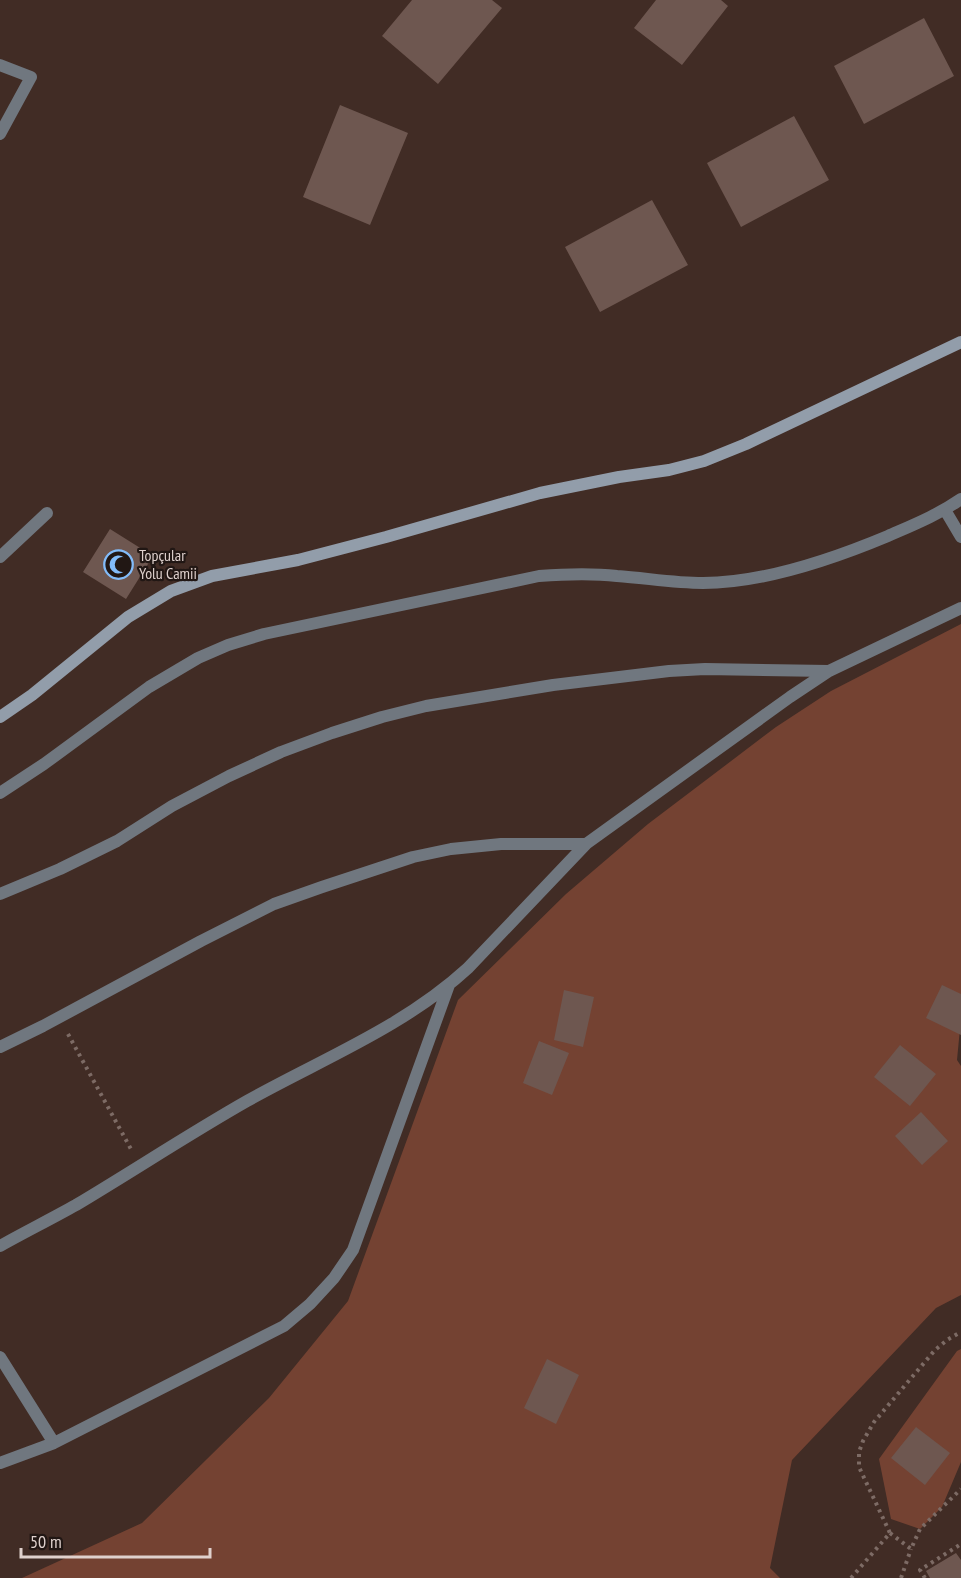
<svg xmlns="http://www.w3.org/2000/svg" width="961" height="1578" font-family="'PT Sans Narrow',sans-serif">
<style>
.green{fill:#744232}
.building{fill:#6e5750}
.lines{fill:none;stroke-linecap:round;stroke-linejoin:round}
.path{stroke:#7d6b65;stroke-width:4;stroke-dasharray:3 4.5;stroke-linecap:butt}
.minor{stroke:#70777f;stroke-width:12}
.secondary{stroke:#929daa;stroke-width:12}
.labels{text-anchor:middle;dominant-baseline:central;stroke-width:4.5;stroke-linejoin:round;paint-order:stroke}
.poi-label{font-size:16px;fill:#dfd1cd;stroke:#211714;text-anchor:start}
</style>
<rect width="100%" height="100%" fill="#412c25"/>
<path class="green" d="M961 624V1018L957 1060 961 1066V1295L936 1308 792 1460 770 1568 780 1578H0H22L142 1523 269 1398 348 1301 458 1000 566 894 648 824 776 727 831 691Z
M961 1349V1462L942 1507 920 1529 891 1519 879 1459 957 1351Z"/>
<path class="building" d="M412 0H492L502 8 438 84 382 36Z
M656 0H721L728 6 682 65 634 28Z
M924 18 954 76 864 124 834 66Z
M340 105 408 133 370 225 303 197Z
M794 116 829 180 741 227 707 163Z
M652 200 688 265 600 312 565 247Z
M110 529 153 556 126 599 83 572Z
M942 985 961 994V1035L926 1018Z
M564 990 594 997 583 1047 554 1040Z
M539 1041 569 1053 552 1095 523 1083Z
M900 1045 936 1074 910 1106 874 1077Z
M921 1112 948 1141 922 1165 895 1136Z
M547 1359 579 1375 556 1424 524 1408Z
M916 1427 950 1453 925 1485 891 1458Z
M956 1553 961 1560V1578H930L926 1571Z"/>
<g class="lines">
<path class="path" d="M68 1034 132 1151
M890 1533 911 1549 920 1529 961 1489
M851 1578 890 1533 859 1467V1452L863 1441 874 1422 935 1350 947 1340 961 1332
M901 1578 911 1549
M925 1578 920 1570 961 1544"/>
<path class="minor" d="M0 65 31 77 0 134
M945 510 961 537
M0 557 47 513
M0 793 44 764 149 687 198 658 228 645 264 634 539 576C565 574 591 573 617 576 646 578 674 583 703 583 764 583 833 559 888 536 913 525 938 515 961 499
M0 894 60 869 117 841 172 806 229 776 281 752 332 733 382 717 426 706 553 685 669 671 705 669 829 671
M0 1047 43 1026 201 941 274 904 322 887 413 857 451 849 501 844H586
M0 1246C25 1232 51 1219 76 1205 133 1171 189 1134 247 1101 322 1059 404 1027 468 968L586 844 790 697 829 671 961 608
M0 1357 54 1443 0 1463
M54 1443 284 1326 310 1304 334 1278 353 1250 449 985"/>
<path class="secondary" d="M0 717 32 695 128 617 171 591 212 576 298 560 386 537 540 493 619 477 669 470 704 461 746 444 961 342"/>
</g>
<defs>
<symbol id="mosque-ring" viewBox="-11 -11 22 22"><circle r="9.5" fill="#211714" stroke="#82bcfa" stroke-width="1.5"/><path d="M3.5-4.9A6 6 0 1 0 3.5 4.9A5 5 0 1 1 3.5-4.9Z" fill="#82bcfa"/></symbol>
</defs>
<g fill-rule="evenodd">
<use href="#mosque-ring" x="102" y="548" width="33" height="33"/>
</g>
<g class="labels">
<g class="poi-label">
<text x="139" y="555">Topçular<tspan x="139" dy="18">Yolu Camii</tspan></text>
</g>
</g>
<path d="M21 1548v9h189v-9" fill="none" stroke="#dfd1cd" stroke-width="3"/>
<text x="30" y="1548" font-size="18" fill="#dfd1cd" stroke="#211714" stroke-width="4.5" paint-order="stroke">50 m</text>
</svg>
